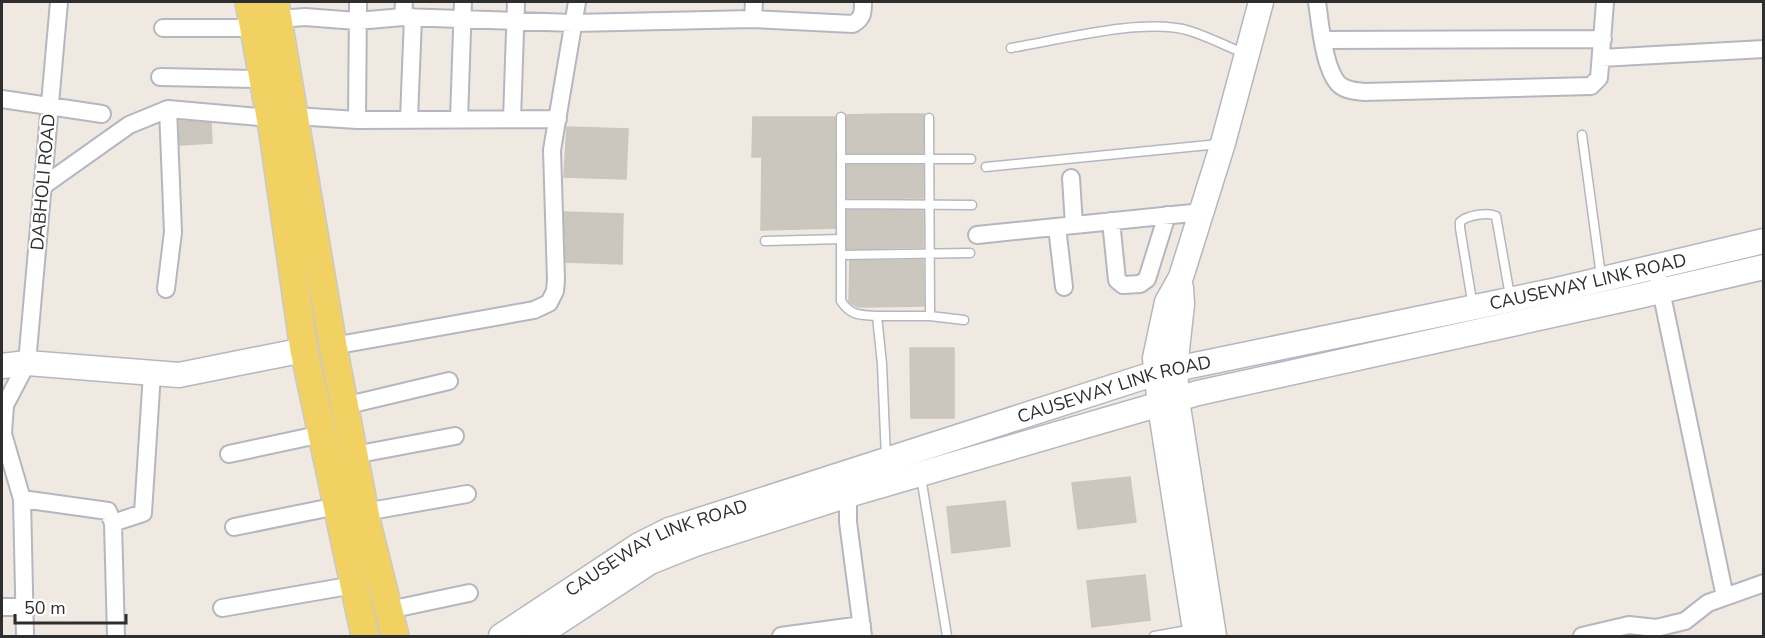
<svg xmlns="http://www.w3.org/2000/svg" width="1765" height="638" font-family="'Nunito Sans',sans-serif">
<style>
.building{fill:#cbc7bf;stroke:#cbc5ba;stroke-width:1.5}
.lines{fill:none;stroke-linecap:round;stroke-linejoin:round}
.lane-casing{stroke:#b4b7c1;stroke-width:11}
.street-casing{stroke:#b4b7c1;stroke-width:20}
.secondary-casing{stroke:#b4b7c1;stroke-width:27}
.primary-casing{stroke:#c9c9c9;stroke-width:30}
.lane{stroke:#fff;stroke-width:8}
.street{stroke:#fff;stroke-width:16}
.secondary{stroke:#fff;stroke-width:24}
.primary{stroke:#f2d163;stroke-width:27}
.labels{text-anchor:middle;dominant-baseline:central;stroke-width:4.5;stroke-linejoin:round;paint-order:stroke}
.street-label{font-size:18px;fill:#2e2e2e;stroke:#fff}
</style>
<rect width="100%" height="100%" fill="#efe9e1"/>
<path class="building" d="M887 114H924L923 153H847V115Z
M753 117H835V228L761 230 762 157H752Z
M179 121 211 123 212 143 180 145Z
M567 127 628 129 626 179 564 177Z
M847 165H923V198H847Z
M847 210 923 211V247L847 249Z
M564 212 623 214 622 264 566 262Z
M923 260 924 306 858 307 849 302 850 261Z
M910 348H954V418H911Z
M1130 477 1136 522 1078 529 1072 483Z
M1005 501 1010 546 952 553 947 507Z
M1145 575 1150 620 1092 627 1087 581Z"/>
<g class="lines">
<defs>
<path id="lane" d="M1011 48C1059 40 1145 17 1190 31 1209 37 1228 47 1246 54
M841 117V301C851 316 860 315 877 316L882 364 886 458
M929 118 930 316
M1582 135 1601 276
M841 159H971
M986 167 1219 144
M841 204 972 205
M765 241 841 239
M841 255 970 253
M1473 307 1460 228V222C1467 215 1488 212 1496 216L1510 296
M877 316H930L964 320
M921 477 947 636
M1154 636 1194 629"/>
<path id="street" d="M1317 2C1320 22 1324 73 1341 86 1348 91 1356 91 1364 92L1591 86 1599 78 1605 2
M403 17 404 2
M278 19 305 17 357 21 403 17 574 23 753 19 754 2
M753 19 853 24C863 18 863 13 863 2
M163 28H253
M1323 40 1603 39
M1601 58 1764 49
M160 77 262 79
M2 99 102 114
M409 119 413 17
M459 119 463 2
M512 119 516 2
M357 120 358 2
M1071 178 1074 225
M43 186 129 125 168 109 270 118 295 116 357 120 558 119
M1111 221 1117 280 1123 285 1140 284 1147 279 1167 215
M1057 227 1064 287
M977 235 1202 212
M1659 281 1725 597
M166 289 173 232 168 109
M333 346 534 310 549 303 555 291 556 280 552 150 577 2
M344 406 449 381
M229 454 322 434
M354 455 455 436
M848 495V522L863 636
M22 499 108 511 113 523 116 636
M365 512 467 494
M113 523 143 513 152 373
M234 527 337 506
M2 607H25
M222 608 354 585
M389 610 469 593
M25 636 22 499 3 434 5 405 27 363 59 2
M781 636 862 625
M1582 636 1629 625 1656 628 1685 621 1708 603 1764 583"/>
<g id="secondary">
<path d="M1181 288 1182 304 1175 368 1177 400 1214 636"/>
<path d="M2 366 27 363 179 375 304 350"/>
<path id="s1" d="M501 636 639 545 669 530 1156 373 1557 290 1764 241"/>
<path d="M537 636 650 562 695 544 848 495 1198 393 1639 296 1764 267"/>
<path d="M1196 636 1160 406 1155 358 1167 302 1181 277 1223 143 1261 2"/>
</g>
<path id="primary" d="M249 2 273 133 304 350 365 636
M275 2 333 346 367 523 395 636"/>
</defs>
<use href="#lane" class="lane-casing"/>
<use href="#street" class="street-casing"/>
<use href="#secondary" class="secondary-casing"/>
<use href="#primary" class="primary-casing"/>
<use href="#lane" class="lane"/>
<use href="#street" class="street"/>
<use href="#secondary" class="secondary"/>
<use href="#primary" class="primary"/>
</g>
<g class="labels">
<g class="street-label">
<text transform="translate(43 182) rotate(-85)">DABHOLI ROAD</text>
<text stroke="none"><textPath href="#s1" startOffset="1152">CAUSEWAY LINK ROAD</textPath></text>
<text stroke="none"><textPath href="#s1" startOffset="666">CAUSEWAY LINK ROAD</textPath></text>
<text stroke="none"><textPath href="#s1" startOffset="180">CAUSEWAY LINK ROAD</textPath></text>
</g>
</g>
<rect width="1765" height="638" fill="none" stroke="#2e2e2e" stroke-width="6"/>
<path d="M15 614v9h111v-9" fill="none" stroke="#2e2e2e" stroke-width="3"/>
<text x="24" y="614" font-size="18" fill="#2e2e2e" stroke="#ffffff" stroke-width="4.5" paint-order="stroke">50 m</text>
</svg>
